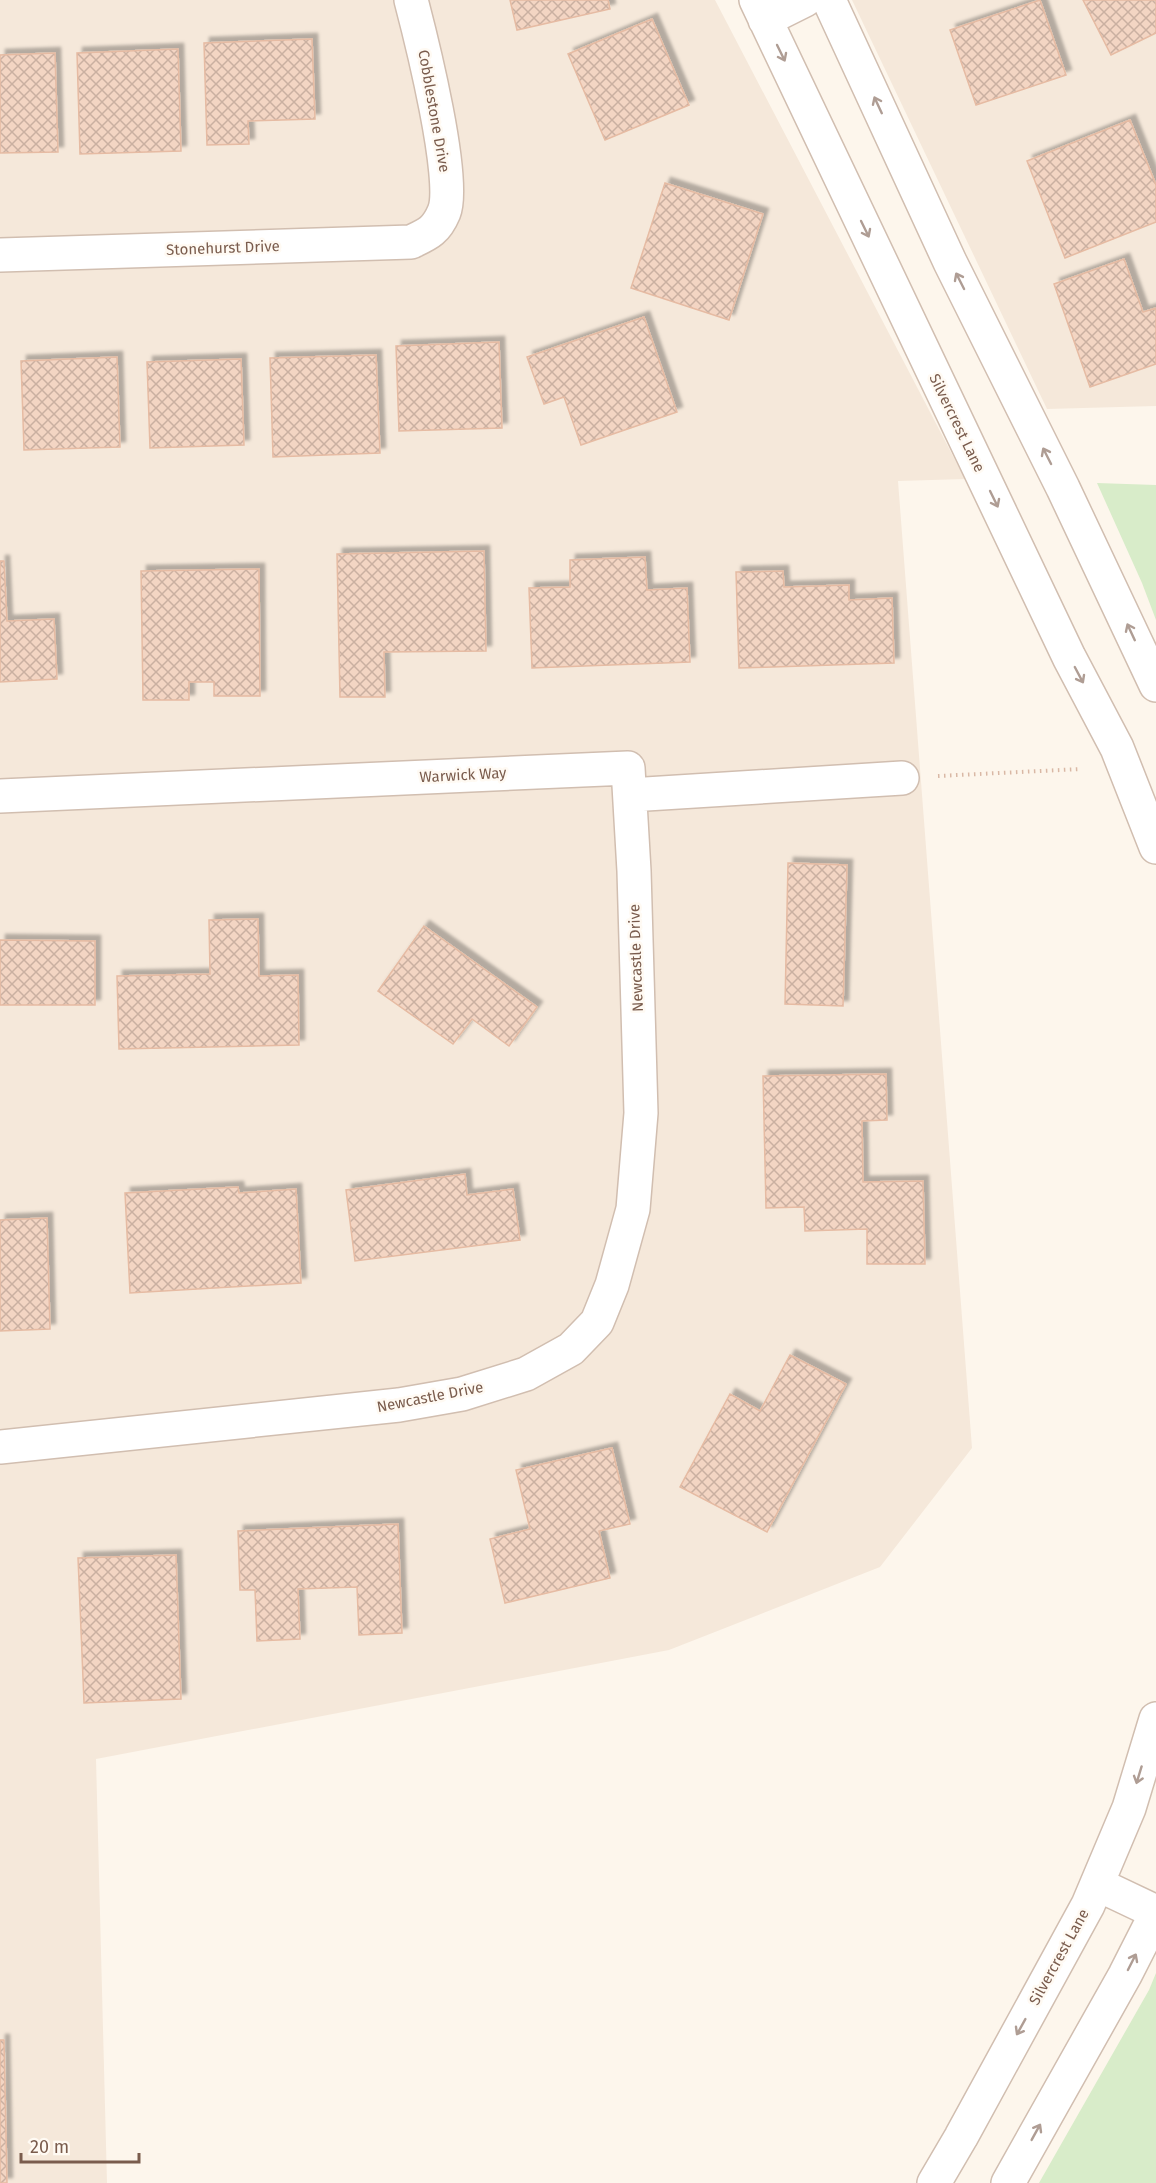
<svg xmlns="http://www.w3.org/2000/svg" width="1156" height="2183" font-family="'Fira Sans',sans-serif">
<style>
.residential{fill:#f5e8da}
.park{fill:#d8ecc9}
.building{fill:url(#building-cross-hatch);stroke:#e6bba3;stroke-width:1.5;filter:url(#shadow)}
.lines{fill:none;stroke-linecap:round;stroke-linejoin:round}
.minor-casing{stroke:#d1beb0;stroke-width:36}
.path{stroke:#d9b8a5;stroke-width:4;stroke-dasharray:1.5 4.5;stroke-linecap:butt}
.minor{stroke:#fff;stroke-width:33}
.oneway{stroke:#af9d94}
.labels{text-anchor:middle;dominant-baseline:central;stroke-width:5;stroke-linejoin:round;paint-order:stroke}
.street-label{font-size:15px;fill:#7a5c4d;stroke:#fffaf3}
</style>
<defs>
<pattern id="building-cross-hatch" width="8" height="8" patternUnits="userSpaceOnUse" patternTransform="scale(1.5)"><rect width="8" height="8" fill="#f3d5c3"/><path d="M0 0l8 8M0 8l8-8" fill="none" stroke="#cab0a1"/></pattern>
<filter id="shadow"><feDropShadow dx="5.5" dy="-5.5" stdDeviation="1.5" flood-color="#0004"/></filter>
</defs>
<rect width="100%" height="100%" fill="#fdf6ec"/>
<path class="residential" d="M0 0H715L965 479 898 481 972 1448 880 1567 669 1650 96 1759 107 2183H0Z
M852 0H1156V406L1047 409Z"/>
<path class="park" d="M1097 483 1156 485V620L1142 583Z
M1156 1973V2183H1039L1149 1990Z"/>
<path class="building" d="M510 0H608L610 9 517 30Z
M1040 0 1066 75 976 105 950 30Z
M1083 0H1156V33L1111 55Z
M652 19 689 105 605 140 568 54Z
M312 39 315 119 248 121 249 144 207 145 204 43Z
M178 49 181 151 80 154 77 53Z
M55 53 58 152 0 153V55Z
M1130 120 1156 185V222L1065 258 1027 161Z
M665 183 763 214 729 320 631 288Z
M1124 259 1143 312 1156 308V364L1090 387 1054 284Z
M644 317 677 412 581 445 564 397 544 404 527 357Z
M499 342 502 428 399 431 396 346Z
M376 355 380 453 273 457 270 358Z
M117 357 120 447 24 450 21 361Z
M241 359 244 445 150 448 147 362Z
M484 551 486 651 384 652 385 697H340L337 554Z
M645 557 647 590 687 588 690 662 532 668 529 588 570 587V560Z
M0 561H4L7 621 54 619 57 679 0 682Z
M259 569 260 696H214V682H189V700H143L141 571Z
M783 571 784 587 849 585V600L892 598 894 663 739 668 736 572Z
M788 863 847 865 843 1006 785 1004Z
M258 919 259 976 298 975 299 1045 119 1049 117 976 210 974 209 920Z
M424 926 537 1007 509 1046 472 1019 453 1044 378 991Z
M0 940 95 941V1005H0Z
M886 1074 887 1120 862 1121 863 1182 923 1181 925 1264H867V1229L805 1231 804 1207 766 1208 763 1076Z
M465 1174 467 1195 513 1189 520 1240 355 1261 346 1190Z
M238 1187 239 1193 296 1189 301 1283 130 1293 125 1193Z
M47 1218 50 1329 0 1331V1220Z
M790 1355 846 1384 767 1532 680 1487 730 1394 760 1411Z
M612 1448 630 1524 599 1531 610 1578 505 1603 490 1539 530 1529 516 1470Z
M398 1524 402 1633 359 1635 357 1587 298 1589 300 1639 257 1641 255 1590H240L238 1531Z
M176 1555 181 1699 84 1703 78 1558Z
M0 2040H4L7 2183H0Z"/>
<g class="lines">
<defs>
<path id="minor" d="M756 0 1069 657 1117 748 1156 847
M829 0 950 262 1063 488 1156 685
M765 20 805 0
M0 255 411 242C428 234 436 231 444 212 457 181 421 38 411 0
M630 795 902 778
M0 796 628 768 634 871 641 1113 633 1209 612 1285 597 1322 571 1349 526 1374 462 1394 399 1405 0 1447
M1097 1884 1156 1912
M934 2183 961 2137 1088 1905 1129 1808 1156 1719
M1008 2183 1125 1975 1156 1914"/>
</defs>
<use href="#minor" class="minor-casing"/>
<path class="path" d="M938 776 1081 769"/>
<use href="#minor" class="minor"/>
</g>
<defs><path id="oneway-shaft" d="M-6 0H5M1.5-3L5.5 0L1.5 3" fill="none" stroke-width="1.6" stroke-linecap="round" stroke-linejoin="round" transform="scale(1.5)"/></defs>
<g class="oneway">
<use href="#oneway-shaft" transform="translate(781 53) rotate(64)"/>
<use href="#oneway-shaft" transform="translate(878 105) rotate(-115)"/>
<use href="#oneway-shaft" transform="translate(865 229) rotate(64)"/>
<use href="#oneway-shaft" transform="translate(960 281) rotate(-117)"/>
<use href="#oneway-shaft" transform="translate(1047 456) rotate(-117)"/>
<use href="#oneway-shaft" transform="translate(994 499) rotate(64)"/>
<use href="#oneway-shaft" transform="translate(1131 632) rotate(-115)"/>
<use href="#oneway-shaft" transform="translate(1079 675) rotate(62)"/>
<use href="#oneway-shaft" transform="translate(1139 1775) rotate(107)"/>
<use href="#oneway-shaft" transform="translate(1132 1962) rotate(-63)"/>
<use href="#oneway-shaft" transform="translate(1021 2027) rotate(119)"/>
<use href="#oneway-shaft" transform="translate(1036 2132) rotate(-61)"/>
</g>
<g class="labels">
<g class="street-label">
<text transform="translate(434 111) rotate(80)">Cobblestone Drive</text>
<text transform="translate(223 248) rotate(-2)">Stonehurst Drive</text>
<text transform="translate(957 423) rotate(64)">Silvercrest Lane</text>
<text transform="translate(463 775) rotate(-3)">Warwick Way</text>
<text transform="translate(636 958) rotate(-92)">Newcastle Drive</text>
<text transform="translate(430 1397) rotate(-11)">Newcastle Drive</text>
<text transform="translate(1059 1957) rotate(-61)">Silvercrest Lane</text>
</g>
</g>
<path d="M21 2153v9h118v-9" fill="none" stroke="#7a5c4d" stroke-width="3"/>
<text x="30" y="2153" font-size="18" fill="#7a5c4d" stroke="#fffaf3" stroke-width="4.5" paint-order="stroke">20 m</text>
</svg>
